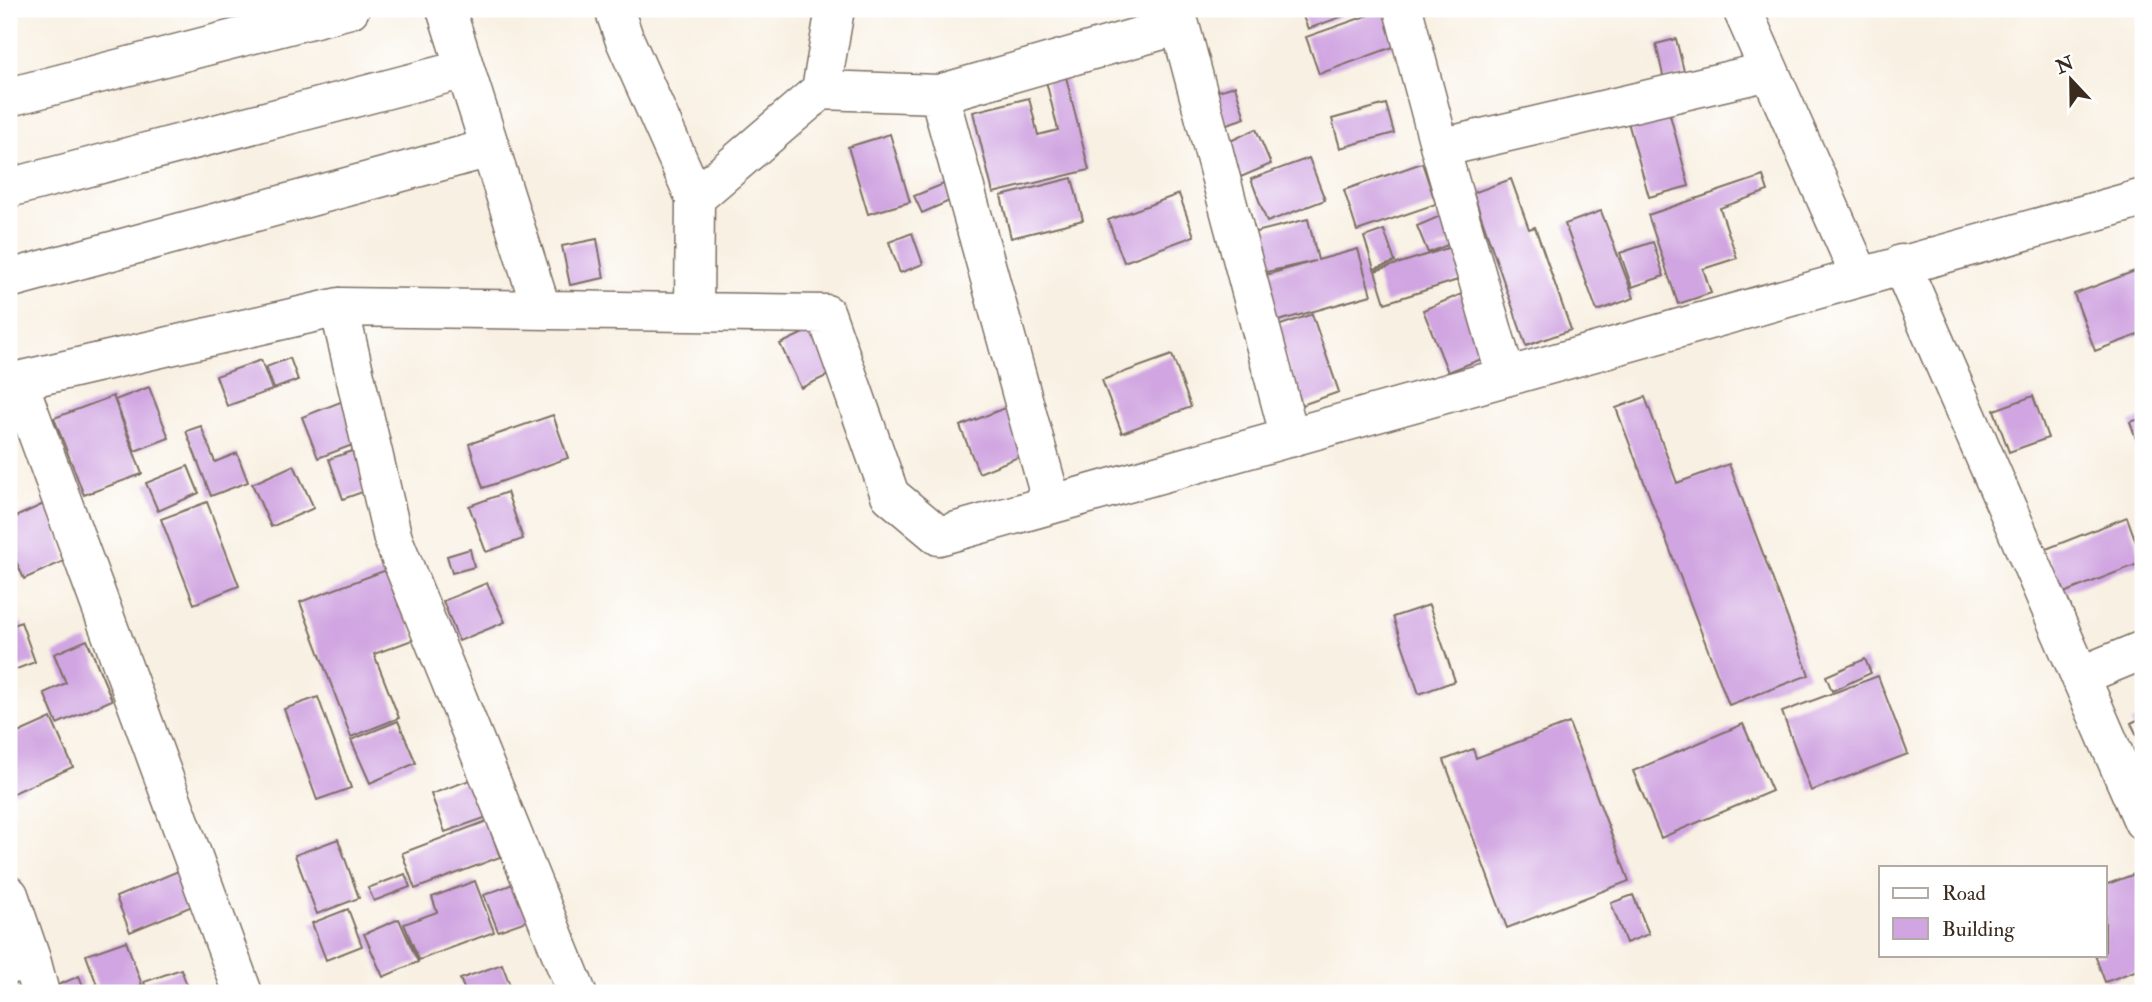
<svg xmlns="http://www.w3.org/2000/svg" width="2152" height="1002" font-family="'IM FELL Double Pica',serif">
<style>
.building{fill:#d0a5e1}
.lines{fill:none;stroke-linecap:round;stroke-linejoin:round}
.minor-casing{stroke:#7d6f63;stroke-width:41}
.minor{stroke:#fff;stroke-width:38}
</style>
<rect width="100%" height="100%" fill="#fff"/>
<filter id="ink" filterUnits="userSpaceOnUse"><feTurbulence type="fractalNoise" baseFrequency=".0143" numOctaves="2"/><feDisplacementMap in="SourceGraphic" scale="14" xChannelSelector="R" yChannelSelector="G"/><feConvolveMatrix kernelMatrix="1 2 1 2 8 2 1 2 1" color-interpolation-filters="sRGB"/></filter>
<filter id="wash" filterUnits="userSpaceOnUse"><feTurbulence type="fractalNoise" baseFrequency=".00686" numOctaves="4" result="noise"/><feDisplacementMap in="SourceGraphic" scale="28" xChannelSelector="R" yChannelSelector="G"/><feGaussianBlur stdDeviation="1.57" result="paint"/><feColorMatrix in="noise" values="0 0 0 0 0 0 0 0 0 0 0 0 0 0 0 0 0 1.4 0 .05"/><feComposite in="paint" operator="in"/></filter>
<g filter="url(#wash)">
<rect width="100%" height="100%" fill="#f8f0e2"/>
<g id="blocks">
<path class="building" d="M1135 9H1186L1140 26Z
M1300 9H1356L1357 11 1308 29Z
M1386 9 1404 43 1319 74 1306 37Z
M1676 39 1685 75 1664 80 1656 44Z
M1066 77 1089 170 993 193 973 112 1029 98 1038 135 1058 130 1046 81Z
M1235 86 1245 118 1221 126 1211 93Z
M1386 104 1394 133 1340 148 1332 119Z
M1669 111 1689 186 1649 197 1628 122Z
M1256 129 1271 164 1241 177 1226 143Z
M890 134 910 202 868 214 848 147Z
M1309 158 1325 200 1267 222 1251 179Z
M1422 163 1436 204 1357 231 1344 190Z
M1763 176 1768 191 1720 208 1737 258 1703 269 1711 293 1678 304 1648 215Z
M1072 178 1083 220 1011 238 1001 196Z
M1511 179 1529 229 1535 227 1571 330 1526 346 1473 193Z
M946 183 954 199 922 213 914 196Z
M1179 194 1194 236 1124 262 1108 220Z
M1601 211 1634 298 1597 311 1565 224Z
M1445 214 1457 241 1428 253 1417 226Z
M1308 219 1318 260 1358 249 1371 295 1275 322 1262 276 1315 261 1262 273 1252 233Z
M1384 230 1395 262 1374 269 1364 237Z
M912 233 923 264 900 273 889 242Z
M597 239 604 278 570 285 562 246Z
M1653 242 1664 276 1632 287 1620 253Z
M1454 246 1464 278 1385 303 1375 271Z
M2143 268V333L2095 351 2074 294Z
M1464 293 1492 355 1448 372 1423 310Z
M1312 314 1339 392 1302 405 1275 327Z
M814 328 835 372 801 388 780 344Z
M1172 355 1191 407 1122 433 1102 380Z
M290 358 298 380 274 389 266 367Z
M261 360 272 390 227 406 216 376Z
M149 387 169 438 135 451 115 400Z
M113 396 142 474 84 495 54 418Z
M2033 396 2048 438 2009 452 1994 410Z
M1645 397 1677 483 1729 464 1809 675 1729 705 1616 408Z
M343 401 358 443 318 458 302 417Z
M1007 407 1026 454 979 473 960 426Z
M553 415 568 458 483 488 469 444Z
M2143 418V459L2130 422Z
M201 426 215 462 237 453 248 482 211 496 186 431Z
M358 449 371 489 343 499 329 459Z
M294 465 314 508 271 527 252 484Z
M188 466 199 493 158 511 146 483Z
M507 492 523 539 486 552 469 506Z
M48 502 66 560 24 579 9 546V520Z
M207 502 239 586 194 604 161 519Z
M2127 517 2143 562 2064 593 2046 549Z
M470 549 474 567 452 573 447 556Z
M389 569 415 639 374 654 399 718 351 737 300 602Z
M487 583 505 622 459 641 443 601Z
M1429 605 1455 681 1419 694 1393 617Z
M21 622 35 662 9 672V627Z
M87 640 112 700 57 724 44 693 66 683 54 654Z
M1865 659 1871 673 1832 691 1826 676Z
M1878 676 1908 754 1811 791 1782 712Z
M318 697 351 788 317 800 284 709Z
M2143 717V748L2131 723Z
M51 718 73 767 9 795V737Z
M398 721 416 763 370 783 351 740Z
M1569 723 1629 881 1507 928 1444 760 1473 749 1476 758Z
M1743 724 1772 791 1661 838 1633 771Z
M478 777 493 815 445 832 431 794Z
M487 821 500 857 415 889 402 853Z
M338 839 359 898 317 914 295 855Z
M183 869 197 904 130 932 116 897Z
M2143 871V968L2105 982 2095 955H2105V885Z
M405 874 410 887 374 901 368 888Z
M475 881 494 932 419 960 404 924 437 912 432 897Z
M518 882 532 919 498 931 484 895Z
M1633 895 1649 934 1626 943 1611 903Z
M348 909 362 946 326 960 312 923Z
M399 919 418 962 383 977 364 934Z
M126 941 142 985 119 993H100L86 955Z
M502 964 513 993H466L460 979Z
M181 969 190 993H148L144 982Z
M79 976 86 993H61L58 985Z"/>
</g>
</g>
<g filter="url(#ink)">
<use href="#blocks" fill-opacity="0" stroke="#7d6f63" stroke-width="2"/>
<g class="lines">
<defs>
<path id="minor" d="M446 9 541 308
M614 9 624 38 695 198 694 312
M1403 9 1440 148 1506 377
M1742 9 1860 276
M821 90 939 94
M9 97 350 9
M1440 148 1769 71
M9 188 465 69
M695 198 821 90 835 9
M1901 264 2143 821
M9 279 490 148
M18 381 243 993
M9 383 339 307
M1052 504 939 94 1180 25 1290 438
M2080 676 2143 650
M9 895 31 959
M9 965 31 959 40 993
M577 993 393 539 339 307 826 314 890 495 939 536 2143 198"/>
</defs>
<use href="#minor" class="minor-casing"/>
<use href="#minor" class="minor"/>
</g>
</g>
<rect width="2152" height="1002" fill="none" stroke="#fff" stroke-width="35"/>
<rect x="1879" y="866" width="228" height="91" fill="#ffffff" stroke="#b1aaa5" stroke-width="2"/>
<rect x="1893" y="888" width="35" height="10" fill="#ffffff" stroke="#b1aaa5" stroke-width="2"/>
<text x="1942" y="900" font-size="21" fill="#3b2a1e">Road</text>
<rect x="1893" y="918" width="35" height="21" fill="#d0a5e1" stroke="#b1aaa5" stroke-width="2"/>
<text x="1942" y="936" font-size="21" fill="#3b2a1e">Building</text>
<g transform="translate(2071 80) rotate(338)" stroke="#ffffff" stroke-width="5" paint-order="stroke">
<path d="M0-5L12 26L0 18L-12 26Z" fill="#3b2a1e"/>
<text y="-10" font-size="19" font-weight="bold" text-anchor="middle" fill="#3b2a1e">N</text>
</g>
</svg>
